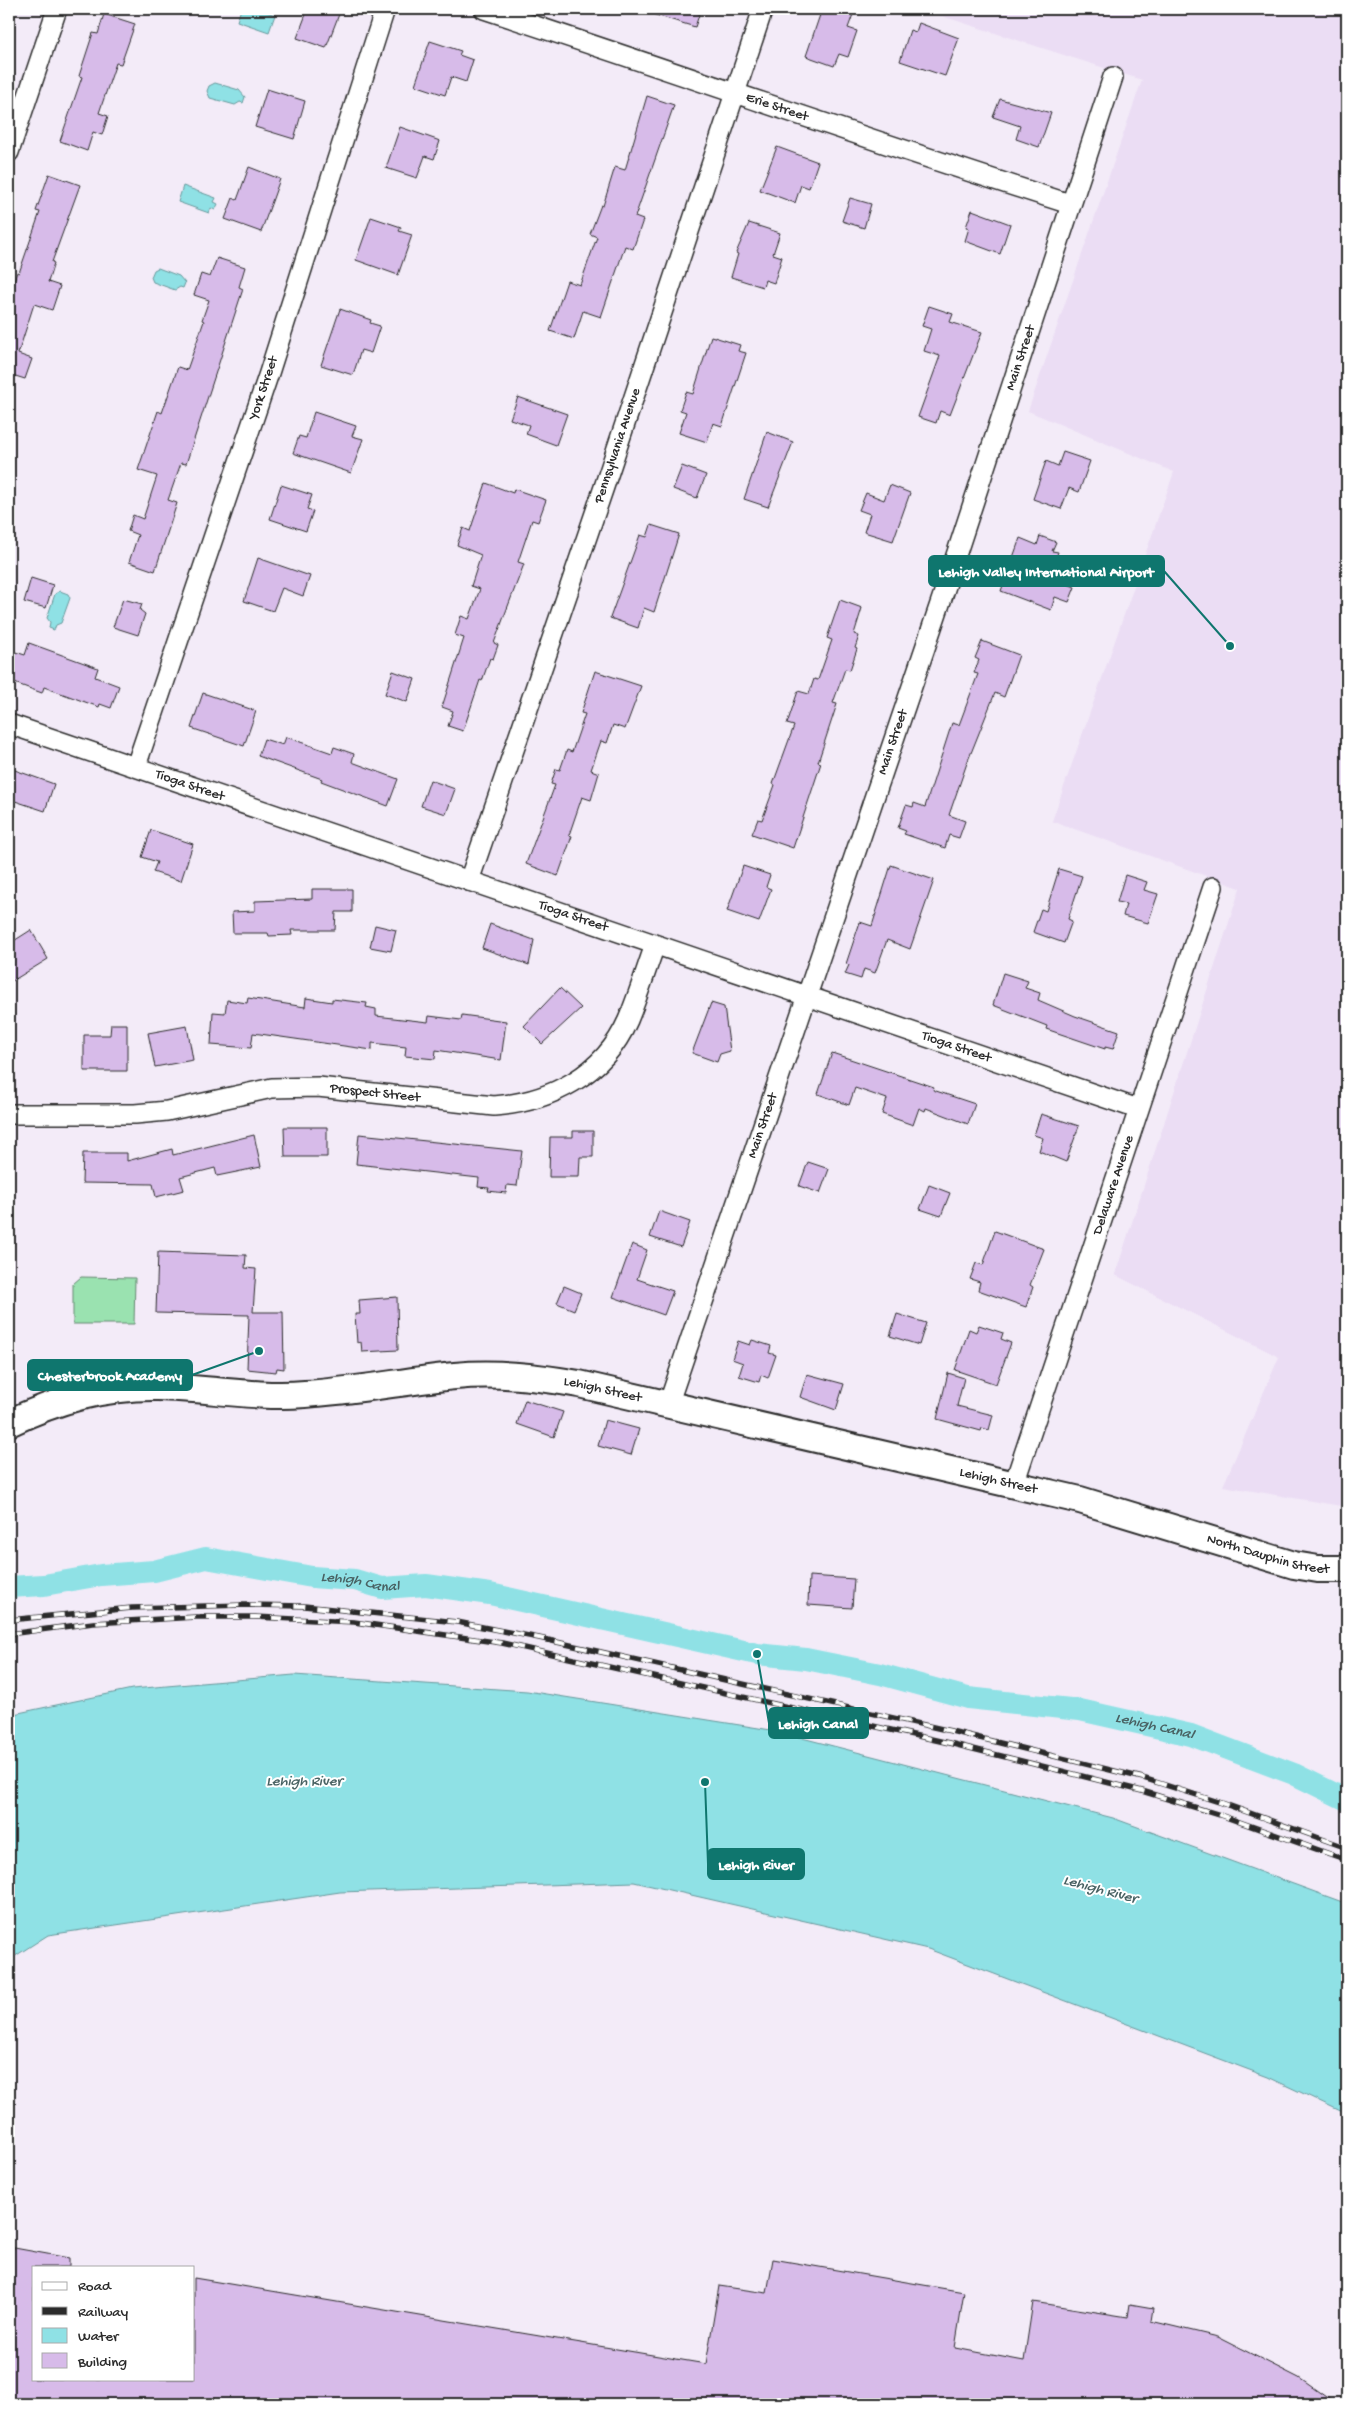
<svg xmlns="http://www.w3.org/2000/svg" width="1356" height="2413" font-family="'Gochi Hand',sans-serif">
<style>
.built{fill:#ebddf4}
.green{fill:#9ae2b0;stroke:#62866e}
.water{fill:#8fe1e5;stroke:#67989b}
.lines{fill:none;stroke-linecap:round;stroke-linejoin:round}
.canal{stroke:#8fe1e5;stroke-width:22}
.building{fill:#d7bbe9;stroke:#2b2b2b}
.street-casing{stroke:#2b2b2b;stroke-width:22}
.secondary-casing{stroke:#2b2b2b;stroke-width:30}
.street{stroke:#fff;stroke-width:19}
.secondary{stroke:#fff;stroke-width:26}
.rail-casing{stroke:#2b2b2b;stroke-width:5.5}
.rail{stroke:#fff;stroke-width:4;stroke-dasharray:11;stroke-linecap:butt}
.labels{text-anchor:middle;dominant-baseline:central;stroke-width:4;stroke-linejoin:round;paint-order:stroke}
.street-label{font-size:14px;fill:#2b2b2b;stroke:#fff}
.water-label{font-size:15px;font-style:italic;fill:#496263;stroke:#fff}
.leader{fill:none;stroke:#0f766e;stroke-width:2}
.callout-dot{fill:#0f766e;stroke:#fff;stroke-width:2}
.callout{fill:#0f766e;stroke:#0f766e;stroke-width:2}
.callout-label{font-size:15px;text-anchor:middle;font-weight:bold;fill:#fff}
</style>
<rect width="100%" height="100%" fill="#f3ebf8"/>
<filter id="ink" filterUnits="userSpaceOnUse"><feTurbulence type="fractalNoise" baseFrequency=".02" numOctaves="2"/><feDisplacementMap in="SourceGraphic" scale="10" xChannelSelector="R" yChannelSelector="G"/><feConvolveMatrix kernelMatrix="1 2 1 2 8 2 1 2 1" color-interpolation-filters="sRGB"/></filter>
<g filter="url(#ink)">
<path class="built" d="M920 9H1347V1507L1223 1486 1279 1357 1115 1275 1240 888 1052 821 1174 472 1028 411 1142 80Z"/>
<path class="green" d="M81 1277 135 1278 134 1324H73V1284Z"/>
<path class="water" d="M241 9H258L275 15 269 32 237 21Z
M215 83 239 90 245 97 243 103 240 102 235 105 210 98 207 91 209 86Z
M183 186 216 198 214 202 218 204 215 210 211 208 209 213 178 202Z
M158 268 179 276 185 283 183 288 180 287 175 290 153 282 151 277 154 270Z
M60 591 68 594 70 598 61 623 56 625 54 630 49 628 50 622 47 618 55 594Z
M294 1675 527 1691 771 1730 1113 1818 1345 1903 1347 1904V2114L1268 2077 928 1949 634 1882 340 1892 48 1935 9 1960V1715L132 1689Z"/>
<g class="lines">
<path class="canal" id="s1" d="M9 1587 44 1585 101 1575 154 1571 206 1558 312 1577 355 1580 382 1588 426 1585 490 1594 757 1654 806 1659 880 1674 968 1698 1080 1710 1191 1735 1294 1774 1347 1800"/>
</g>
<path class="building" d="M308 9H341L326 48 297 38Z
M650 9H701L695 27 649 13Z
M822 9H855L848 28 857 31 848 57 839 54 834 66 806 56Z
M104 14 135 24 121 64 116 63 99 113 108 116 102 135 93 132 87 151 60 141 82 77 79 76 93 33 98 34Z
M919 23 959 38 945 76 900 61 910 30 916 32Z
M430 41 461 51 459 55 473 60 466 82 451 77 445 95 415 85Z
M267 89 305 101 294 139 255 127Z
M647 96 674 105 635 217 643 220 633 249 625 246 601 317 583 311 574 339 550 331 567 281 580 285 597 237 590 234 601 205 603 206 615 167 625 170Z
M1000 99 1051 113 1039 147 1016 139 1020 126 993 117Z
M400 127 440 141 434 159 425 156 417 178 386 168Z
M777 147 818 162 809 188 801 185 795 203 760 190Z
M249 167 280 179 261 232 225 219 233 198 237 200Z
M49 174 80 185 52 262 54 263 48 282 60 286 52 310 34 304 18 354 32 359 25 379 9 374V295L17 272 19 273 40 212 36 211Z
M850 198 871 204 864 228 842 221Z
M972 210 1010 224 1000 254 965 241 969 228 966 227Z
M371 217 401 227 399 231 412 235 398 275 356 260Z
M749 223 780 233 773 254 782 257 774 283 765 280 763 287 731 277 738 254 736 253Z
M217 258 245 267 239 287 243 289 186 464 181 463 168 500 177 503 155 571 129 562 138 535 128 531 133 515 143 519 157 476 138 470 158 411 162 413 178 367 187 370 204 321 202 320 209 300 194 295 201 274 210 277Z
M929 306 953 314 950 322 982 332 950 415 940 411 936 423 918 417 940 356 924 351 931 329 922 326Z
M340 309 371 320 370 323 380 326 371 353 361 350 353 375 321 365Z
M711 336 740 345 738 351 746 353 722 426 713 423 707 442 679 433 686 412 680 410 686 392 693 394Z
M518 397 567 414 556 445 526 434 529 425 510 419Z
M314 412 356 426 352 436 363 439 351 473 293 453 299 436 306 438Z
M767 432 793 442 768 507 744 499Z
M1063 452 1090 461 1079 492 1069 488 1061 509 1033 499 1046 461 1058 466Z
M682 466 706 475 697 498 673 489Z
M486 483 513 493 514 489 546 500 538 522 532 520 518 562 524 564 494 643 498 645 493 659 490 658 482 681 480 680 463 731 448 726 453 711 442 707 464 638 455 635 461 616 469 619 480 589 471 586 481 555 457 545 463 528 470 531Z
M281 485 312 495 307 509 313 511 306 531 270 519Z
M890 485 910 493 893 541 864 532 870 514 859 510 866 493 884 500Z
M651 525 679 534 654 612 644 608 638 628 610 618 640 535 647 537Z
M1040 536 1056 542 1052 551 1058 552 1049 577 1075 587 1069 602 1055 597 1051 610 1001 591 1020 538 1037 545Z
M258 558 310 576 303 596 282 588 273 611 244 601Z
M31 578 53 585 46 608 24 602Z
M123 599 142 604 140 610 145 614 138 635 113 627Z
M840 600 862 608 854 634 859 636 855 648 857 649 850 670 845 669 833 703 837 704 818 762 821 763 793 848 752 834 758 819 762 820 775 785 773 784 794 726 787 724 798 691 809 694 814 679 818 680 832 640 827 638Z
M982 641 1019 655 1004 697 995 693 967 763 949 815 965 821 959 838 949 835 945 848 904 834 906 831 898 828 906 805 913 807 914 803 925 807 952 723 959 725 978 674 974 673 979 660 975 658Z
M29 643 98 668 95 677 119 686 111 708 100 704 99 707 44 687 42 693 9 681V650L25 655Z
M393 671 415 679 407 702 385 694Z
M595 671 641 686 625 729 613 725 607 743 601 741 591 770 599 773 591 800 582 797 569 835 572 836 558 876 526 864 555 785 551 784 556 769 560 770 567 750 572 752 585 714 581 713Z
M203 693 256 711 244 746 191 728Z
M286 737 332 753 334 747 354 754 352 762 398 779 388 806 321 781 322 779 258 756 264 739 283 745Z
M9 768 54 784 45 811 9 799Z
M430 780 455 789 446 814 421 806Z
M151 830 193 844 181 881 153 872 157 862 142 857Z
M891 865 934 880 910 949 887 940 875 973 864 969 861 979 845 974 849 965 846 964 860 922 872 926Z
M743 866 770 875 766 887 771 889 759 922 727 911Z
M1059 869 1082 876 1068 919 1072 921 1064 943 1033 932 1041 909 1046 911Z
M1125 875 1147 882 1144 890 1158 894 1148 923 1123 916 1126 904 1117 902Z
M312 889H352V912H336L335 930H291L292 935 269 936 268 933H233L232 912 255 911V901L312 899Z
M490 924 534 940 529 965 482 948Z
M375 925 396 930 391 951 370 947Z
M31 930 48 959 9 983V944Z
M1003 973 1028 981 1025 988 1040 993 1038 1000 1075 1016 1119 1031 1113 1049 1105 1047V1049L1046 1029 1047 1026 993 1005Z
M560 988 581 1008 542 1044 524 1026Z
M248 998 305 1007 306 998 332 1002V999L367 1003 366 1007 376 1009V1016L428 1022 429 1016 461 1020 462 1015 506 1021 501 1060 436 1050 435 1059 405 1056 406 1047 372 1043V1050L253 1033 251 1048 211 1045 213 1012 225 1013 227 1000 247 1003Z
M711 1003 724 1007 730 1051 720 1054 717 1062 692 1053Z
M111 1024H127V1071H84V1035H110Z
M187 1026 193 1060 155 1067 148 1033Z
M832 1053 934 1087 933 1090 975 1104 968 1124 926 1108 925 1111 919 1108 913 1125 882 1114 887 1099 855 1088 849 1105 818 1094Z
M1041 1114 1079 1126 1066 1162 1039 1151 1043 1138 1034 1135Z
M284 1127H327V1157H285Z
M573 1131H593V1157H580L579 1177H549L550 1137H573Z
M359 1134 522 1151 517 1186 507 1185 506 1193 488 1191 489 1188 478 1187 479 1178 356 1164Z
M254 1135 261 1167 217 1176 215 1168 180 1177 184 1190 156 1197 153 1184 82 1183 83 1153H127V1161L172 1149 173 1155Z
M808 1162 829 1169 820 1193 799 1186Z
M929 1185 950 1193 941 1216 920 1209Z
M659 1211 690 1222 681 1247 650 1237Z
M995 1231 1044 1249 1030 1285 1033 1287 1026 1307 978 1290 980 1282 970 1279 976 1263 983 1265Z
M632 1244 647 1250 637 1279 673 1291 664 1315 613 1297Z
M158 1252 246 1255 245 1268 256 1269 253 1312H283L284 1369 277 1368 276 1372 247 1369 249 1315 156 1313Z
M564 1286 581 1293 574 1310 557 1303Z
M397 1297 398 1350 362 1352 361 1342 357 1343 355 1314H360L359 1300Z
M897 1314 926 1323 919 1345 890 1336Z
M979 1325 1003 1333 1001 1339 1011 1343 996 1384 955 1370 969 1329 976 1332Z
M752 1340 771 1346 769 1353 776 1355 768 1378 761 1375 759 1382 739 1376 743 1363 732 1359 738 1341 750 1345Z
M948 1373 964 1378 957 1406 993 1415 989 1430 982 1428 981 1431 937 1419Z
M807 1374 844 1384 836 1410 800 1397Z
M525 1400 563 1412 554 1437 517 1424Z
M605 1420 639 1429 631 1455 598 1446Z
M809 1576 854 1579 852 1608 808 1605Z
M9 2247 69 2258V2267H34V2379H194V2278L706 2364 719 2286 767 2293 773 2259 964 2292 955 2348 1024 2361 1033 2302 1128 2317 1130 2304 1153 2308 1151 2321 1218 2337 1299 2378 1336 2404H17V2402L9 2401Z"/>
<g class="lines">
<defs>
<g id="street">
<path id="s2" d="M484 9C680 73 874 142 1070 204"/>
<path d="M9 152 57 9"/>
<path id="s3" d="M9 724 1138 1109"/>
<path id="s4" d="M136 766 269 373 385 9"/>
<path id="s5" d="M469 881 604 487 763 9"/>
<path id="s6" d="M9 1114H135L167 1111 272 1088 318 1087 494 1106C550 1102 604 1075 628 1020 638 996 646 970 655 945"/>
<path id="s7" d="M668 1405 943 595 1113 77"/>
<path id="s8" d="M1014 1484 1213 887"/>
</g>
<g id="secondary">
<path id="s9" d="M9 1423C56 1400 105 1386 158 1387 207 1388 256 1398 305 1394 355 1391 405 1381 455 1376 497 1372 538 1377 579 1384L1080 1500 1294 1565 1318 1569H1347"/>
</g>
</defs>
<use href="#street" class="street-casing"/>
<use href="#secondary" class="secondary-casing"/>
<use href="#street" class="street"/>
<use href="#secondary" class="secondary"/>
<defs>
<path id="rail" d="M9 1620 132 1608 244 1605 304 1606 457 1622 539 1638 951 1731 1143 1778 1222 1803 1347 1848
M9 1634 93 1623 196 1617H255L354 1622 502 1643 949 1743 1142 1791 1220 1815 1347 1860"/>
</defs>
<use href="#rail" class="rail-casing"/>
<use href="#rail" class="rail"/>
</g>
</g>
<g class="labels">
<g class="street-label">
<text stroke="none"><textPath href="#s2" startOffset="309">Erie Street</textPath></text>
<text stroke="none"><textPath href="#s7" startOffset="1105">Main Street</textPath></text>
<text stroke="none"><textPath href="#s4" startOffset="399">York Street</textPath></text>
<text stroke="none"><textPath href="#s5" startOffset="460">Pennsylvania Avenue</textPath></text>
<text stroke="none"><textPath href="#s7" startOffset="700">Main Street</textPath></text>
<text stroke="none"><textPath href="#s3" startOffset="191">Tioga Street</textPath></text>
<text stroke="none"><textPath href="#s3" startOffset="596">Tioga Street</textPath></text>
<text stroke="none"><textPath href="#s3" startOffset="1001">Tioga Street</textPath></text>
<text stroke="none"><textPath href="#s6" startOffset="369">Prospect Street</textPath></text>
<text stroke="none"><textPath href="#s7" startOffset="295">Main Street</textPath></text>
<text stroke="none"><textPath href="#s8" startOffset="315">Delaware Avenue</textPath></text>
<text stroke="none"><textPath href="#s9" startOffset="602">Lehigh Street</textPath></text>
<text stroke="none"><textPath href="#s9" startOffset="1008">Lehigh Street</textPath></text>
<text stroke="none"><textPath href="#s9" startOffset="1288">North Dauphin Street</textPath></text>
</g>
<g class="water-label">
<text stroke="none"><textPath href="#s1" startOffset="356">Lehigh Canal</textPath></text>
<text stroke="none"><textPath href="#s1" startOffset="1166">Lehigh Canal</textPath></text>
<text x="304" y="1782">Lehigh River</text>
<text transform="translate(1100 1890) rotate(15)">Lehigh River</text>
</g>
</g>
<path class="leader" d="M1230 646L1164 571M259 1351L192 1375M757 1654L769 1723M705 1782L708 1864"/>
<g class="callout-dot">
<circle cx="1230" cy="646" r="5"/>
<circle cx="259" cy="1351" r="5"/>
<circle cx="757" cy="1654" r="5"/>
<circle cx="705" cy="1782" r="5"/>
</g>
<g class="callout">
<rect x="929" y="556" width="235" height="30" rx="5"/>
<rect x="28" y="1360" width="164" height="30" rx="5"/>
<rect x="769" y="1708" width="99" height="30" rx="5"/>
<rect x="708" y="1849" width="96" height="30" rx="5"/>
</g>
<g class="callout-label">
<text x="1046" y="576">Lehigh Valley International Airport</text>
<text x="110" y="1380">Chesterbrook Academy</text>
<text x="818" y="1728">Lehigh Canal</text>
<text x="756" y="1869">Lehigh River</text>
</g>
<rect width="1356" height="2413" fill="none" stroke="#fff" stroke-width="30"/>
<rect x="15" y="15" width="1326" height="2383" fill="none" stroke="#2b2b2b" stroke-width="2" filter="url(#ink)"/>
<rect x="32" y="2266" width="162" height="115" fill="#ffffff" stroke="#aaaaaa"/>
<rect x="42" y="2282" width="25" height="8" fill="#ffffff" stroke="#aaaaaa"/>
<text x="78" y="2290" font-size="15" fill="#2b2b2b">Road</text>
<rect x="42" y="2307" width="25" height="8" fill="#2b2b2b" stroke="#aaaaaa"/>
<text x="78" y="2316" font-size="15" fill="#2b2b2b">Railway</text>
<rect x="42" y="2328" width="25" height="15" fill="#8fe1e5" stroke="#aaaaaa"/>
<text x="78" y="2340" font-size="15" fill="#2b2b2b">Water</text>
<rect x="42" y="2353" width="25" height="15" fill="#d7bbe9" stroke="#aaaaaa"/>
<text x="78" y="2366" font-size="15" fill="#2b2b2b">Building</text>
</svg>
